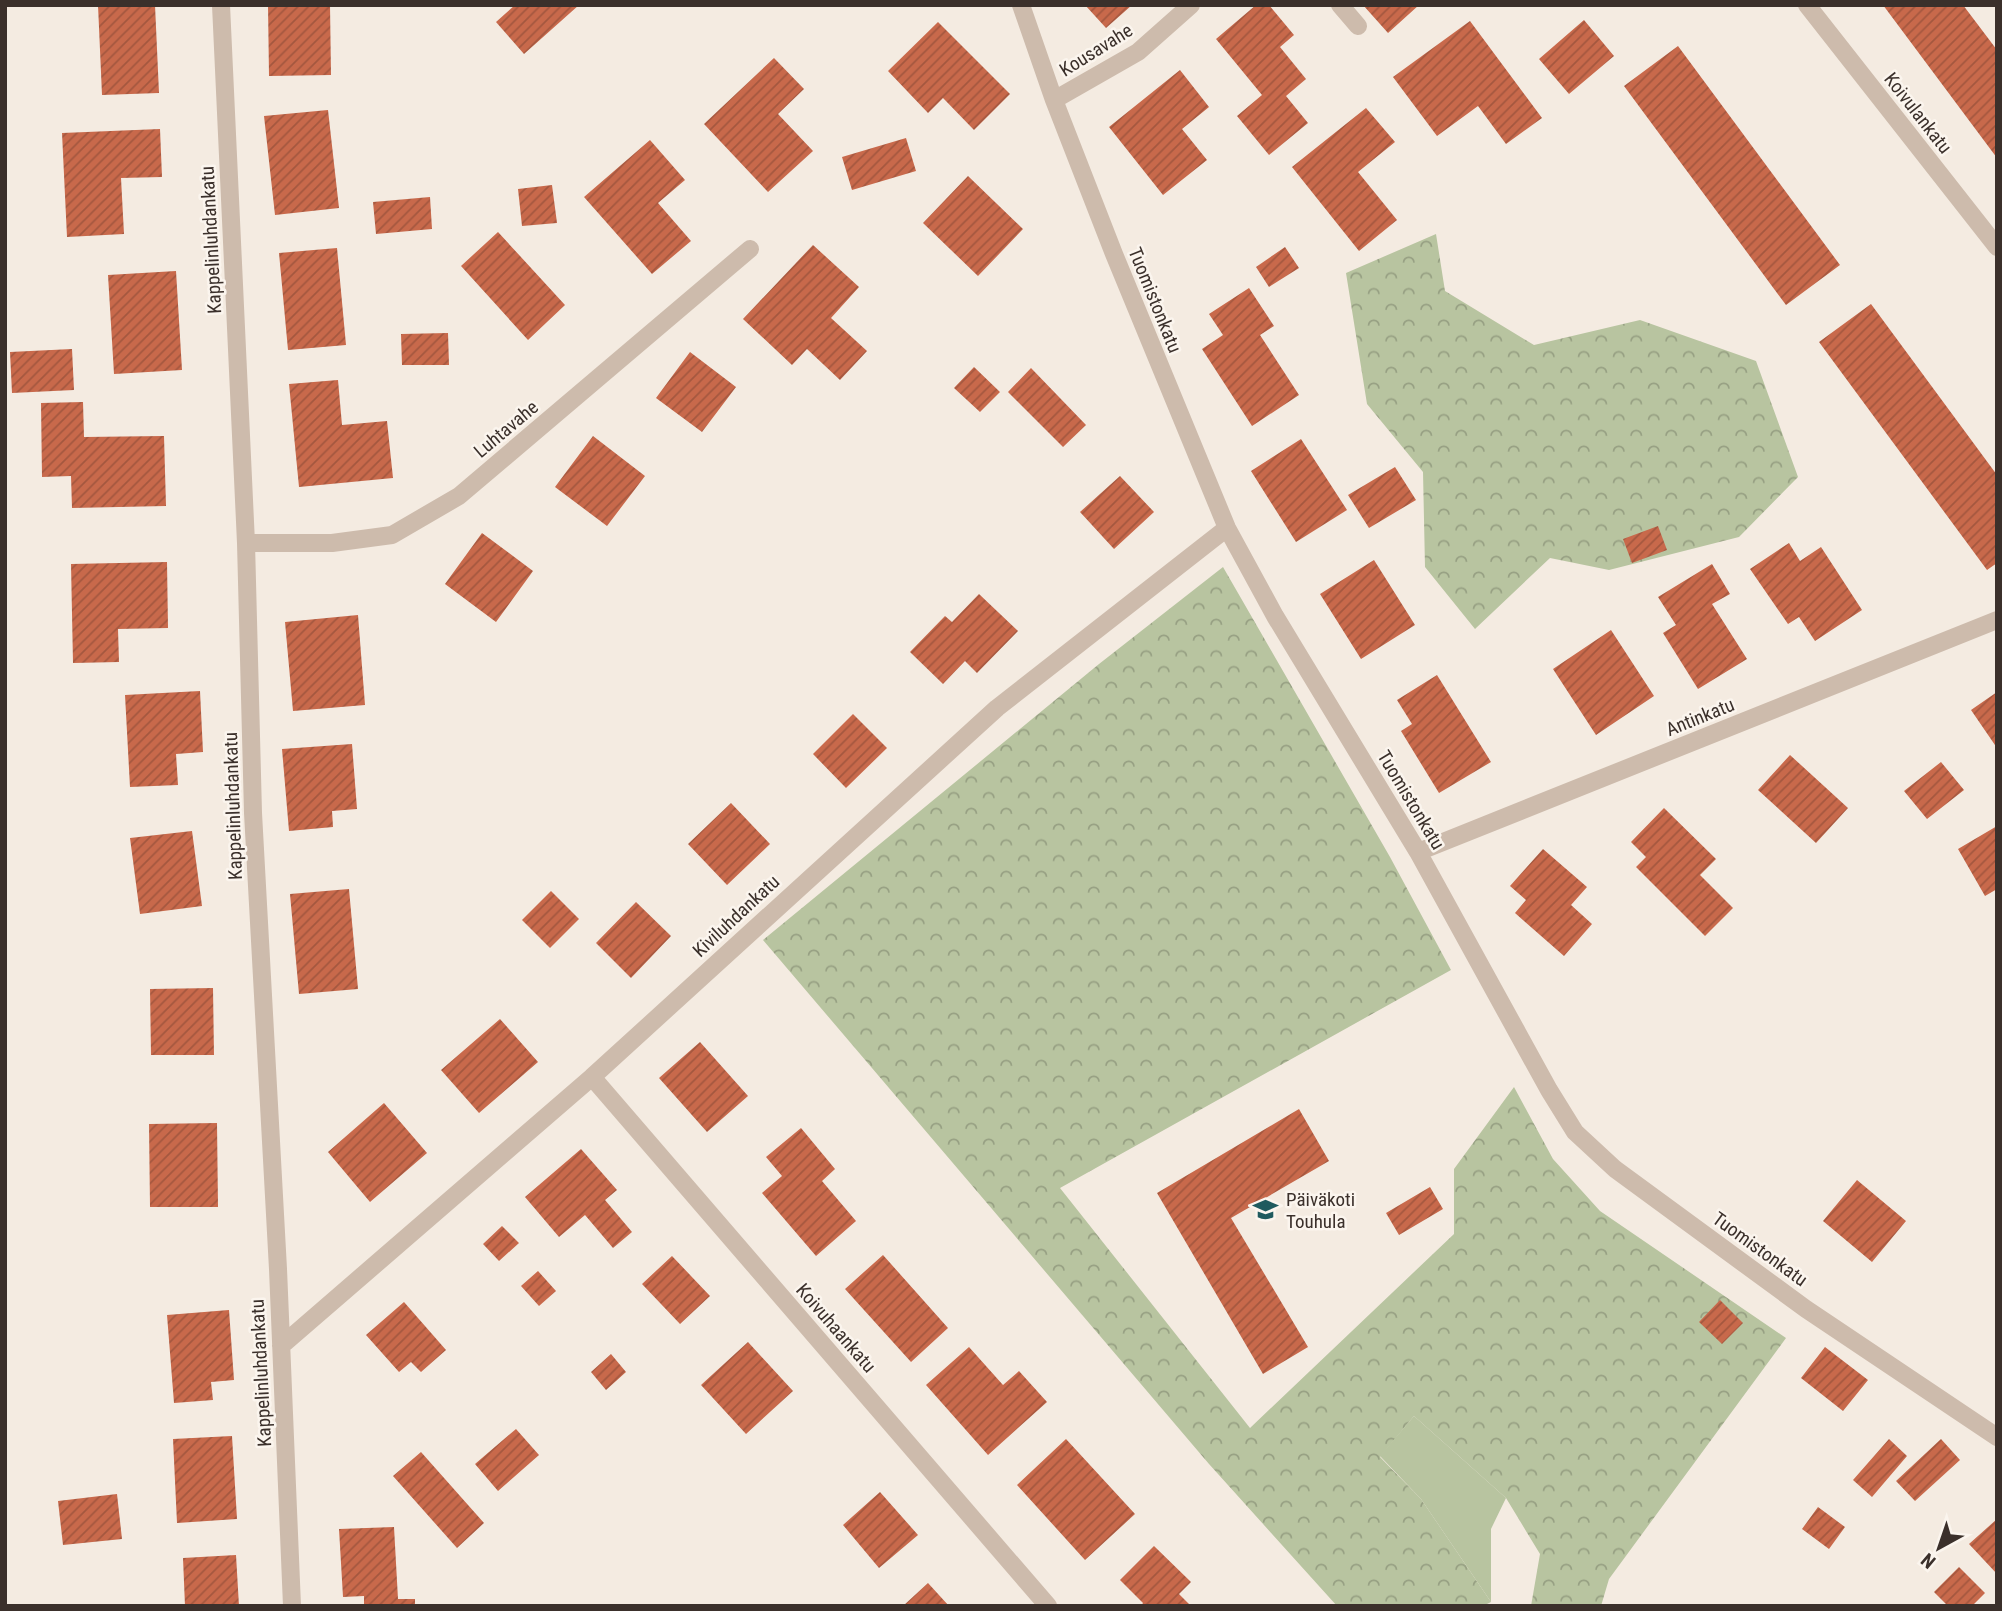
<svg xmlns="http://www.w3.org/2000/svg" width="2002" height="1611" font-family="'Roboto Condensed',sans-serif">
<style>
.forest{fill:url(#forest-crowns)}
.park{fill:#b8c4a0}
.building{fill:url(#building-hatch)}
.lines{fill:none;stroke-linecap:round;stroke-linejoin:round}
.minor{stroke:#cdbbac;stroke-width:18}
.labels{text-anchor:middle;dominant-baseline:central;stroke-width:5;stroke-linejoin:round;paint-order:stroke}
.street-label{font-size:19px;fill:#3b302b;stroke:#fbf5ee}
.poi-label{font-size:19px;fill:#3b302b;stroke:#fbf5ee;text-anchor:start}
</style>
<defs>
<pattern id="forest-crowns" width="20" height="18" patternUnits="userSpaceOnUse" patternTransform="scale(1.75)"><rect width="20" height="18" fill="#b8c4a0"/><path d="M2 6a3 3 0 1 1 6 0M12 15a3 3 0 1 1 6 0" fill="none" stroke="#97a083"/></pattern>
<pattern id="building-hatch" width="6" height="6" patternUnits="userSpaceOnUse" patternTransform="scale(1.75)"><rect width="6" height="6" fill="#c8694b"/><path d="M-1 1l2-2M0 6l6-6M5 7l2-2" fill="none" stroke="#a4573f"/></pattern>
</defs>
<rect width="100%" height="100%" fill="#f4ebe1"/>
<path class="forest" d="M1436 234 1445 291 1534 345 1640 320 1756 361 1798 477 1739 537 1609 570 1550 558 1475 629 1425 567 1423 472 1367 404 1346 273Z
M1223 567 1390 857 1451 970 1060 1188 1250 1428 1454 1234V1169L1514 1087 1553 1159 1600 1211 1786 1338 1609 1579 1601 1606H1531L1540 1554 1506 1498 1414 1416 1380 1457 1421 1499 1491 1602 1483 1606H1337L1209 1464 763 940 1099 664Z"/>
<path class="park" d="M1414 1416 1506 1498 1491 1529V1602L1421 1499 1380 1456Z"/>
<path class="building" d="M98 5H155L159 93 102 95Z
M268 5H330L331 75 269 76Z
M515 5H579L524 54 496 22Z
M1085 5H1132L1106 28Z
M1256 5H1269L1294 35 1280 47 1306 79 1286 96 1308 123 1269 155 1237 116 1262 95 1216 39Z
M1363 5H1419L1388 33Z
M1883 5H1963L1997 50V158Z
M1584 20 1614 56 1569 94 1539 59Z
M1470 21 1542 118 1506 144 1478 106 1437 136 1393 77Z
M938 22 1010 94 974 130 943 98 928 113 888 71Z
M1678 46 1840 265 1786 305 1624 86Z
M774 58 804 89 778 114 813 151 768 192 704 124Z
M1180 70 1209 107 1182 129 1207 160 1163 195 1109 127Z
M1366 108 1395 142 1358 172 1397 220 1359 251 1292 167Z
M328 110 339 208 275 215 264 116Z
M160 129 162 177 121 178 124 234 67 237 62 133Z
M906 138 916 171 852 190 842 157Z
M650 140 685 180 658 203 691 241 652 274 584 197Z
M968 176 1023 229 978 276 923 223Z
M552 185 557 223 522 226 518 189Z
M430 197 432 229 376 234 373 202Z
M498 232 565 305 528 340 461 266Z
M813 245 859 287 831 318 867 351 840 380 807 349 792 365 743 319Z
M1285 247 1299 268 1269 287 1256 267Z
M337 248 346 345 288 350 279 253Z
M176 271 182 370 114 374 108 275Z
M1249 288 1274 326 1260 335 1299 395 1252 426 1202 349 1223 335 1209 314Z
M1871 304 1997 475V563L1987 570 1819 342Z
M448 333 449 365H402L401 334Z
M72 349 74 390 12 393 10 352Z
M690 352 736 387 702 432 656 398Z
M974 367 1000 392 980 412 954 388Z
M1031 368 1086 425 1063 447 1008 392Z
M338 380 342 425 387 421 393 478 299 487 289 384Z
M83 402 84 437 164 436 166 506 72 508 71 476 42 477 41 403Z
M593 436 645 476 607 526 555 487Z
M1301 439 1347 510 1296 542 1251 471Z
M1395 467 1416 500 1369 528 1348 495Z
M1120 476 1154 512 1114 549 1080 512Z
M1658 526 1667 550 1632 563 1623 539Z
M482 533 533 571 496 622 445 584Z
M1789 543 1800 561 1821 547 1862 610 1815 641 1799 617 1788 624 1750 569Z
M1374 560 1415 625 1361 659 1320 594Z
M167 562 168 628 118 629 119 662 73 663 71 564Z
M1712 564 1730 594 1712 604 1747 659 1698 689 1663 633 1676 625 1658 597Z
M979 594 1018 631 977 673 965 661 943 684 910 652 945 616 952 622Z
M358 615 365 705 293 711 285 622Z
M1611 630 1654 696 1596 735 1553 669Z
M1437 675 1491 762 1439 793 1401 731 1412 724 1397 700Z
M200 691 203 752 176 754 178 785 130 787 125 695Z
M1997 692V748L1971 710Z
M853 714 887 748 846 788 813 754Z
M352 744 357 809 332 811 333 827 289 831 282 749Z
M1790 755 1848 808 1816 843 1758 790Z
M1941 762 1964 790 1927 819 1904 791Z
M731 803 770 844 727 885 688 844Z
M1664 808 1716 859 1700 875 1733 908 1705 936 1636 867 1646 857 1631 842Z
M1997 826V889L1985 896 1958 849Z
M192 831 202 906 140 914 130 838Z
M1543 849 1587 887 1571 905 1592 924 1564 956 1515 913 1526 900 1510 886Z
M349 889 358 989 299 994 290 894Z
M551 891 579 919 550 948 522 920Z
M636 902 671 936 631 978 596 943Z
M213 988 214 1055H151L150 989Z
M500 1019 538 1062 479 1113 441 1070Z
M700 1042 748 1096 707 1132 659 1078Z
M384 1103 427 1153 370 1202 328 1152Z
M1299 1109 1329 1161 1231 1218 1308 1347 1263 1374 1157 1193Z
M217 1123 218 1207H150L149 1124Z
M801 1128 835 1169 822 1181 856 1221 816 1256 762 1193 782 1176 766 1157Z
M581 1149 617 1190 605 1200 632 1232 613 1248 585 1215 559 1237 525 1197Z
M1857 1180 1906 1221 1872 1262 1823 1221Z
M1430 1187 1443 1209 1399 1235 1386 1213Z
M502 1226 519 1243 499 1261 483 1244Z
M883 1255 948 1328 911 1362 845 1289Z
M672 1256 710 1296 680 1324 642 1284Z
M538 1271 556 1291 539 1306 521 1286Z
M1720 1300 1743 1323 1722 1344 1699 1322Z
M404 1302 446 1350 421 1372 411 1362 399 1372 366 1335Z
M229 1310 234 1380 211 1382 213 1400 174 1403 167 1315Z
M748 1342 793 1391 746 1434 701 1385Z
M969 1347 1003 1385 1019 1371 1047 1402 988 1455 926 1385Z
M1825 1347 1868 1380 1843 1411 1801 1378Z
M611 1354 626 1372 606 1390 591 1372Z
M516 1429 539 1455 498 1491 475 1464Z
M232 1436 237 1519 177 1523 173 1439Z
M1066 1439 1135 1514 1085 1560 1017 1485Z
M1889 1439 1907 1456 1872 1497 1853 1480Z
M1941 1439 1960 1460 1915 1501 1896 1481Z
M421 1452 484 1523 457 1548 393 1476Z
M880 1492 918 1535 879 1568 843 1525Z
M117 1494 122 1539 63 1545 58 1501Z
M1818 1507 1845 1527 1829 1549 1802 1529Z
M1997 1519V1574L1969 1544Z
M394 1527 398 1599H415V1606H364V1596L343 1597 339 1529Z
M1154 1546 1191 1582 1179 1594 1191 1606H1141L1143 1603 1120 1580Z
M236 1555 239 1606H185L183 1558Z
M1959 1567 1985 1593 1972 1606H1948L1934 1592Z
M928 1583 949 1606H903Z"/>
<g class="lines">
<path class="minor" d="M221 5 246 543 253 813 278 1269 292 1606
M1021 5 1054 100 1114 254 1227 528 1275 616 1418 852 1549 1090 1575 1132 1615 1169 1806 1309 1997 1437
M1340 5 1358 26
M1807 5 1997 247
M1054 100 1138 52 1191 5
M246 543H332L392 535 459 496 750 249
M1418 852 1997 620
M592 1077 1048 1606
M281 1346 592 1077 997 708 1227 528"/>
</g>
<defs>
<symbol id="school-bare" viewBox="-9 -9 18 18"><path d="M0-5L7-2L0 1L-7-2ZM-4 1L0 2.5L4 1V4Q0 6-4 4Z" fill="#1f5a5e" stroke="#fbf5ee" stroke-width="2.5" paint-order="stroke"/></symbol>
</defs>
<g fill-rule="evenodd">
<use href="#school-bare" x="1248" y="1192" width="35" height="35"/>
</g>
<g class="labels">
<g class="street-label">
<text transform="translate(1096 50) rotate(-32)">Kousavahe</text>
<text transform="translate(1918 113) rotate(52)">Koivulankatu</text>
<text transform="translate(211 240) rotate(-93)">Kappelinluhdankatu</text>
<text transform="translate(1155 300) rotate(68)">Tuomistonkatu</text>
<text transform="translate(506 429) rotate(-40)">Luhtavahe</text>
<text transform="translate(1700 717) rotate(-22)">Antinkatu</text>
<text transform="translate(1411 800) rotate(59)">Tuomistonkatu</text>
<text transform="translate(233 806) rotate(-92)">Kappelinluhdankatu</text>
<text transform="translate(736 916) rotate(-43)">Kiviluhdankatu</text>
<text transform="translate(1760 1249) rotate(36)">Tuomistonkatu</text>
<text transform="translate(836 1328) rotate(49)">Koivuhaankatu</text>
<text transform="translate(261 1373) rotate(-93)">Kappelinluhdankatu</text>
</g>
<g class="poi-label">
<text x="1286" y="1199">Päiväkoti<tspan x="1286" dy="22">Touhula</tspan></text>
</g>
</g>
<rect width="2002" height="1611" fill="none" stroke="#3b302b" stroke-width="14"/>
<g transform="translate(1939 1548) rotate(220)" stroke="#fbf5ee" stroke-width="5" paint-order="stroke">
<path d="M0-5L12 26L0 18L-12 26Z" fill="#3b302b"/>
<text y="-10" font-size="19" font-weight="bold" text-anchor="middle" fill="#3b302b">N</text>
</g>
</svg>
